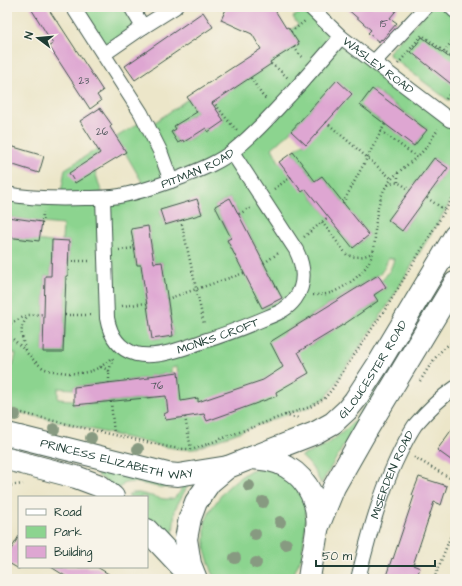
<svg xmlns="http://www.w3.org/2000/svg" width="462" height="586" font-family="'Architects Daughter',sans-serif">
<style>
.green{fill:#8cd48f;stroke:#568862;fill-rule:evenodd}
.building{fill:#dea6d2}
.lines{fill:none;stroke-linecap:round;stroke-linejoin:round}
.minor-casing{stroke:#3e564a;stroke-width:16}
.primary-casing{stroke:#3e564a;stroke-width:24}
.trunk-casing{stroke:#3e564a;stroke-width:24}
.path{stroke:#3e564a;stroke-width:2.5;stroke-dasharray:1 3;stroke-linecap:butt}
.minor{stroke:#fff;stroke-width:14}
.primary{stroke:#fff;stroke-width:22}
.trunk{stroke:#fff;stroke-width:22}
.tree{fill:#879a81}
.labels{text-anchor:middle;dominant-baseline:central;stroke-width:3.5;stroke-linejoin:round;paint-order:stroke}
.number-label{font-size:10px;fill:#4f575c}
.street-label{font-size:12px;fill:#1f3d34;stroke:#f7f3e8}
</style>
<rect width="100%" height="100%" fill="#f7f3e8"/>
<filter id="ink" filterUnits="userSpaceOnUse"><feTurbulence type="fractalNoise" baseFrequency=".025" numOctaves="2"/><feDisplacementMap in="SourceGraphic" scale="8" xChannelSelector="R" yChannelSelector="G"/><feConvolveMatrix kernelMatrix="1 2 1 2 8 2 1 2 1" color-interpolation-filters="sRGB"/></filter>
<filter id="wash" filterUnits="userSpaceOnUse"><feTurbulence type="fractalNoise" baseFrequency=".012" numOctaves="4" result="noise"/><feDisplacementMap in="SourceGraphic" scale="16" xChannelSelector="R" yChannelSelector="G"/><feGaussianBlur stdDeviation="0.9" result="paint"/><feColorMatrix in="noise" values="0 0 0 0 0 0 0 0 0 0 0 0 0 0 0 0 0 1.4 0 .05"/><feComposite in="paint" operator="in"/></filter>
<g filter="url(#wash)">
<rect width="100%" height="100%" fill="#ece6c9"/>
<path class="green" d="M73 7H131L143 27 104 54Z
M310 7 455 121V194L388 305 340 376 333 388 325 398 310 407 285 415 194 449C175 451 147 442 128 438 93 430 58 421 22 413L7 407V372L11 373 16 354 7 351V237L52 242 51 276H45L43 352H63L66 276H68L69 241H62L63 225 41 223V222L7 217V194L60 199 65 169 144 120 148 127 188 99 197 112 174 126 176 129 171 132 178 143 183 140 185 142 206 128 208 131 224 121 212 103 271 64 270 62 299 44 290 30 298 25 293 17ZM337 81 306 144 303 143 293 152 315 181 322 176 369 235 353 248 306 189 279 162 272 148 291 131ZM373 89 427 129 415 146 360 106ZM119 142 146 189 103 198 95 171 89 160ZM434 158 448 168 402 231 388 220ZM230 198 282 297 263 308 227 240 231 238 215 206ZM160 211 202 214 165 225ZM148 227 154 263 162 262 173 336 153 339 141 265H136L131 230ZM388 258 394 259C392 267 388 275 381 281L386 288 374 295 378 302 309 346 305 339 291 347 283 333 377 275 378 276C383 271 386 265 388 258ZM177 367 179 381 151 392V398L74 405V400L58 399V388L74 389V387L149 378V376L163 374 171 375V368Z
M431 7H455V97L453 99 448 100 390 56 389 52Z
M455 253V258L321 484C316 473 311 464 301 456 324 448 339 437 355 420Z
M268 468 296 485 306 506 305 531 302 556 294 573 289 579H218L213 574 205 551V522L211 509 225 490 236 480 251 470Z
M100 469 171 485 169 488 158 487 134 482 125 483 118 489 97 475Z
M182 485H188L175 509 173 535 171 542 161 534 147 518V497H129L128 496 132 493H139L164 499H173L180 492Z"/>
<g id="blocks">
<path class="building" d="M30 7H47L57 22H58L103 91 97 95 101 101 90 109 49 46 53 44Z
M227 7H273L286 28 288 27 299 44 270 62 271 64 212 103 224 121 208 132 206 128 184 142 183 140 178 143 171 132 176 129 174 126 197 112 187 97 261 49 252 34 221 20Z
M345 7H399L390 18 397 23 382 40 381 39 379 42 368 33 371 30Z
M203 12 213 27 135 80 125 66Z
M422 37 455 62V87L411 52Z
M337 80 352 94 306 145 291 131Z
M372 89 427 130 414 146 360 105Z
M100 108 112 125 110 127 126 152 75 183 69 173 100 153 80 121Z
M7 145 44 156 39 173 7 163Z
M293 152 315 181 322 176 369 235 353 248 306 189 302 192 279 162Z
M434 158 448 168 402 231 388 220Z
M230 198 282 298 262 308 227 240 231 238 215 206Z
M197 199 202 214 165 225 160 210Z
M7 217 42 222 39 241 7 237Z
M148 226 154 263 162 262 173 336 152 339 141 265H137L131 229Z
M52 240 69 241 68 276H66L63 352H43L45 276H51Z
M378 275 386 287 374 295 378 301 346 323 298 352 309 373 276 392 277 396 207 421 204 414 166 420 164 414 168 412 166 396 74 405V387L149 378V376L178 372 181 401 198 398V402L263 380 283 367 270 342Z
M455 425V463L437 450Z
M419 477 447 486 441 505 434 502 413 565 420 568 416 579H385L392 558 393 559 414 496 412 495Z
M19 536V569L7 562V556Z
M51 567H97L117 579H70Z"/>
</g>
</g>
<g filter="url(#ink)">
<use href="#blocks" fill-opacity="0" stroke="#3e564a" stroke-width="1"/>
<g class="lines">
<defs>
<g id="minor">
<path d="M73 7 141 113 160 151 171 181"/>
<path d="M131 7 143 27 175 7"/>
<path id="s1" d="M310 7 341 37 450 120"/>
<path d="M451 7 455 11"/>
<path d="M104 54 143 27"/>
<path d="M374 62 426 7"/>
<path id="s2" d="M7 194C33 199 59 199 85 198 98 198 112 198 124 195 144 191 163 184 182 177 199 170 218 163 233 151 254 135 271 115 289 96 307 76 324 57 341 37"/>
<path id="s3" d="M103 198 107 318C110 335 118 349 136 354 156 359 185 348 204 341 224 335 242 328 261 320 268 317 277 314 283 310 288 307 292 303 295 299 306 284 304 266 296 250L232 152"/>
<path id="s4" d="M358 579C368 539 378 500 395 463 401 450 407 437 415 425 427 411 440 398 455 388"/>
</g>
<g id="primary">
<path id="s5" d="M7 434 167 474 178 475 228 467"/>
<path d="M7 459 76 477 100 486 113 497"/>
<path d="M147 530 193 579"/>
</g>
<g id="trunk">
<path d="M251 458C263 459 276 460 287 467 309 480 320 505 317 530 315 546 311 563 309 579"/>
<path d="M317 529 334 487 367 429 455 283"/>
<path id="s6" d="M196 579 190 564 186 539 190 518 196 502 210 482 228 467 315 433 333 423 347 410 355 400 379 363 455 236"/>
</g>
</defs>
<use href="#minor" class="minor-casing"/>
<use href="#primary" class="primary-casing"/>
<use href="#trunk" class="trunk-casing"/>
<path class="path" d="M291 32 305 21
M294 47 300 55 304 58
M444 52 455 37
M271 64 278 69 288 78
M398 64 422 35 455 60
M251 78 262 95 267 100
M446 99 455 87
M212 103 215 104 230 123 237 130
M326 122 392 179
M381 131 417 157
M398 173V183
M388 185C398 180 401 184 410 190
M274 189 291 177
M427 198 445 210
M343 203 385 124
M239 214 252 207
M181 220 204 324
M322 222 347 255C355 258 364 257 372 253
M42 224 43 212
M304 237 328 217
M119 250 134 248
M68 261H92
M264 263 280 252
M313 295C329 295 336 292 349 283 360 276 370 264 373 252 375 245 375 238 375 231 376 218 378 202 384 190 392 174 409 165 421 153 428 146 433 137 438 129
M167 299 244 273
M122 306 147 303
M65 315H92
M7 325 28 315 44 314
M7 334C13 339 20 345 25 351 31 357 36 363 43 368 49 371 55 371 61 372 80 375 98 373 112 357
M25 350C22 335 18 330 28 316
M101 367 106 369 109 371
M420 381C428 369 440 346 455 342
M109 383V371L113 358
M111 402 114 434
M7 408 22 413C63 423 103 433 143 441 160 445 177 450 194 449L285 415 310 407 325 398 333 388 340 376 388 305 455 194
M285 415 291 417 300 418
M185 417 191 449
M414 457 455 481
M7 486 23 484
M434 579 455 525"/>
<use href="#minor" class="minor"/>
<use href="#primary" class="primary"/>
<use href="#trunk" class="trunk"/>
</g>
<g class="tree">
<circle cx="15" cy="415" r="6"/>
<circle cx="54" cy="429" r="6"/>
<circle cx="91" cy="438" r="6"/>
<circle cx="138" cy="449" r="6"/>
<circle cx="249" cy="486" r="6"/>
<circle cx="263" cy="502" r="6"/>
<circle cx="280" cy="522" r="6"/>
<circle cx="255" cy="534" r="6"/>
<circle cx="286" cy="544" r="6"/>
<circle cx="235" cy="558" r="6"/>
<circle cx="256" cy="563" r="6"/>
</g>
</g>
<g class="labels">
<g class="number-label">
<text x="384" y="24">15</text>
<text x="84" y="81">23</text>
<text x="102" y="132">26</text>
<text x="157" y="386">76</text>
</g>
<g class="street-label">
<text stroke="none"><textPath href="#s1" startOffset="90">WASLEY ROAD</textPath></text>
<text stroke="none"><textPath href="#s2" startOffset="196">PITMAN ROAD</textPath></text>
<text stroke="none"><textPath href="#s3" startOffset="254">MONKS CROFT</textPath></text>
<text stroke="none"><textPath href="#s6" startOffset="309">GLOUCESTER ROAD</textPath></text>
<text stroke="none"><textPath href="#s5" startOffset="113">PRINCESS ELIZABETH WAY</textPath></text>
<text stroke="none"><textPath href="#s4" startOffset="110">MISERDEN ROAD</textPath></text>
</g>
</g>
<rect width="462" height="586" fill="none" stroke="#f7f3e8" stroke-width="24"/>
<rect x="18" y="496" width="130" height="72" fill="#f7f3e8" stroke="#a1aaa0"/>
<rect x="26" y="509" width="20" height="6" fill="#ffffff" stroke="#a1aaa0"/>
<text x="54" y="516" font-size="12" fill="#1f3d34">Road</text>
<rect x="26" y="526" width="20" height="12" fill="#8cd48f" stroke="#a1aaa0"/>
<text x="54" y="536" font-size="12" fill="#1f3d34">Park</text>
<rect x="26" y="546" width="20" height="12" fill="#dea6d2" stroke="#a1aaa0"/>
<text x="54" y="556" font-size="12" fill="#1f3d34">Building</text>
<g transform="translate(38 38) rotate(286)" stroke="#f7f3e8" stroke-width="3" paint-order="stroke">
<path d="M0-3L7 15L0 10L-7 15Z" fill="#1f3d34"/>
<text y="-6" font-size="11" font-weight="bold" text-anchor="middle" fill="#1f3d34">N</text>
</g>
<path d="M316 560v6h119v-6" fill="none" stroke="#1f3d34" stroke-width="2"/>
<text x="322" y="560" font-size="12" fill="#1f3d34" stroke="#f7f3e8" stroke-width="3" paint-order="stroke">50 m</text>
</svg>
